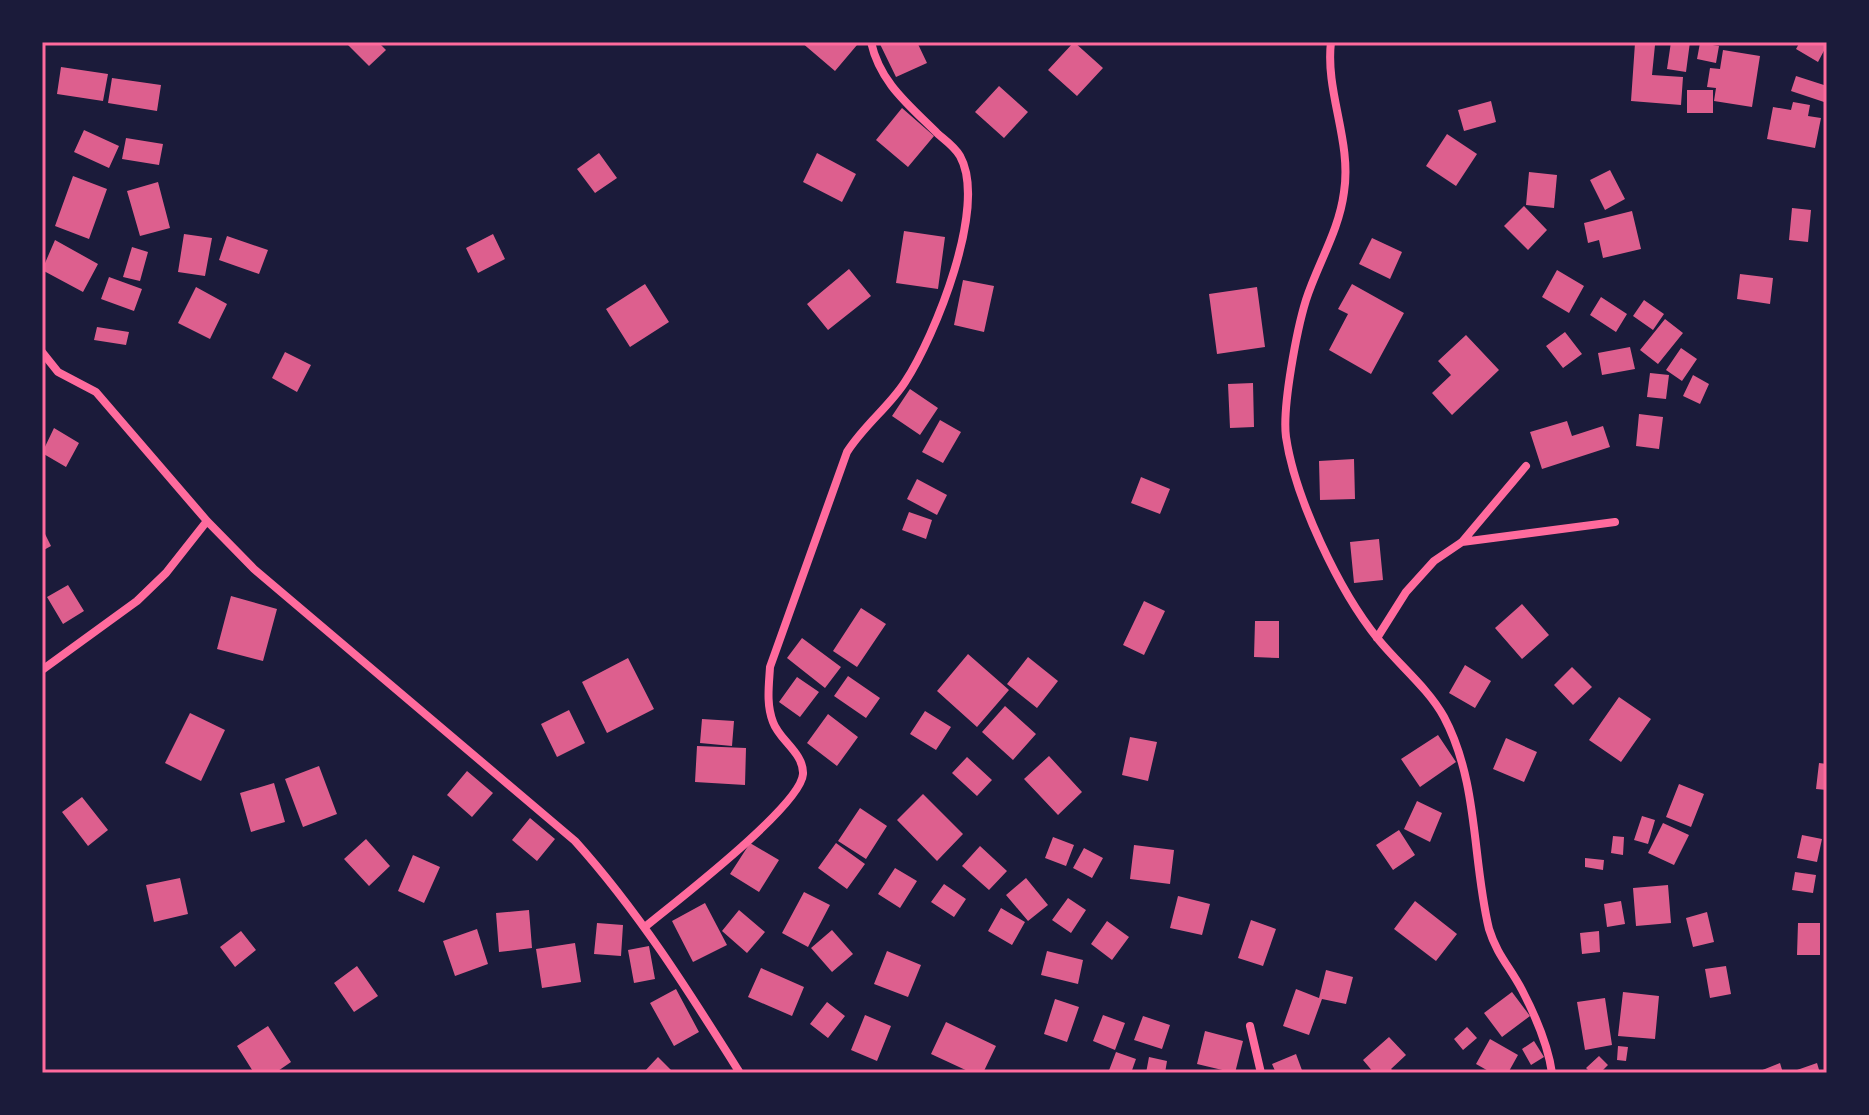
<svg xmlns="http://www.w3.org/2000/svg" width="1869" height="1115" font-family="Commissioner,sans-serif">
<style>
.building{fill:#dd5f8e}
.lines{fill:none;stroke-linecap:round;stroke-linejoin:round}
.minor{stroke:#ff6b9d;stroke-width:8}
.neatline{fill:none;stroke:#ff6b9d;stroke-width:3}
</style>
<rect width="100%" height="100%" fill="#1b1b3a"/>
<path class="building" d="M345 42H378L386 50 369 66Z
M801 42H854L857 45 835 71Z
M879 42H917L927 63 896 77Z
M1074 42 1103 68 1077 96 1048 70Z
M1671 42H1690L1686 72 1667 69Z
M1800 42H1827V45L1818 62 1796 49Z
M1635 43 1655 45 1652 75 1683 77 1681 105 1631 101Z
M1700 43 1719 46 1716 63 1697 59Z
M1723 50 1760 56 1752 107 1714 101 1716 88 1707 87 1710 68 1720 69Z
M61 67 108 74 103 101 57 94Z
M1796 76 1827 86V103L1791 91Z
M112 78 161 85 157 111 108 103Z
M999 86 1028 112 1004 138 975 112Z
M1687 90H1713V113H1687Z
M1491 101 1496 122 1464 131 1458 110Z
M1793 102 1810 105 1808 116 1821 118 1815 148 1767 139 1773 107 1791 110Z
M902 108 934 136 908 167 876 140Z
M84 130 119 146 109 168 74 152Z
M1447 134 1477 154 1456 186 1426 166Z
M126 138 163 144 159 165 122 159Z
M599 153 617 178 595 193 577 169Z
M817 153 856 174 842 202 803 182Z
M1610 170 1625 199 1605 210 1590 180Z
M1529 172 1557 175 1554 208 1526 205Z
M73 176 107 189 89 239 55 226Z
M158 182 170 228 140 236 127 191Z
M1524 206 1547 230 1528 250 1504 226Z
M1792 208 1811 210 1808 242 1789 240Z
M1632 211 1641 249 1603 258 1599 240 1588 243 1584 223Z
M904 231 945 237 938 289 896 283Z
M184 234 212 238 205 276 178 272Z
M493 234 505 259 478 273 466 248Z
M227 236 268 250 259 274 219 260Z
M1372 238 1402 252 1390 279 1359 264Z
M55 240 98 264 83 292 42 270Z
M132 247 148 252 140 281 123 277Z
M849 269 871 296 828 330 807 304Z
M1557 270 1584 286 1569 313 1542 297Z
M1740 274 1773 278 1770 304 1737 299Z
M109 277 142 289 134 311 101 299Z
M963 280 994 286 984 332 954 325Z
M645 284 669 322 630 347 606 309Z
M1352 284 1404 313 1371 374 1329 350 1348 314 1338 309Z
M196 287 227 304 210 339 178 323Z
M1257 287 1265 347 1217 354 1209 294Z
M1601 297 1627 314 1616 332 1590 315Z
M1644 300 1664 314 1653 330 1633 316Z
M1665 319 1683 333 1658 364 1640 350Z
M97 327 129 332 126 345 94 340Z
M1565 332 1582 354 1563 368 1546 346Z
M1466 335 1499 370 1452 415 1432 393 1451 375 1438 361Z
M1630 347 1635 369 1602 375 1598 353Z
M1681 348 1697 359 1682 381 1666 370Z
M285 352 311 365 297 392 272 378Z
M1650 373 1669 375 1666 399 1647 397Z
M1693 375 1709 384 1700 404 1683 396Z
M1253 383 1254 427 1230 428 1228 384Z
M910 389 938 408 920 435 892 416Z
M1639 414 1663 417 1659 449 1636 446Z
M940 420 961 432 943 463 922 452Z
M1567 421 1572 436 1603 426 1610 447 1542 469 1530 432Z
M54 428 79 443 66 467 42 453Z
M1354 459 1355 499 1320 500 1319 461Z
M1141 477 1170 489 1160 514 1131 503Z
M917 479 947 495 937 515 907 499Z
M909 512 932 520 926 539 902 530Z
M42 528 51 546 42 551Z
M1379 539 1383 580 1354 583 1350 542Z
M68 585 84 611 63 624 47 597Z
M231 596 277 609 263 661 217 649Z
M1144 601 1165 611 1144 655 1123 645Z
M1522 604 1549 635 1522 659 1495 628Z
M861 608 886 624 857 667 833 651Z
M1255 621H1279V658L1254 657Z
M802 638 841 667 825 688 787 658Z
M968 654 1009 690 977 727 937 691Z
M1028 657 1058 681 1037 708 1007 684Z
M628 658 654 709 607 733 582 682Z
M1465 665 1491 681 1475 708 1449 693Z
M1572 667 1592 687 1573 705 1554 685Z
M848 676 880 698 866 718 834 696Z
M797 677 819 692 800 717 779 702Z
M1619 697 1651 719 1621 762 1589 740Z
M1005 706 1036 734 1013 760 982 732Z
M569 710 585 743 557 757 541 724Z
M925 711 951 727 936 750 910 734Z
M190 713 225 730 201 781 165 763Z
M828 714 858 737 837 766 807 743Z
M702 719 734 721 732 746 700 743Z
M1438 735 1456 762 1420 787 1401 759Z
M1130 737 1157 742 1148 781 1122 775Z
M1506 738 1537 752 1524 782 1493 769Z
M697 746 746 748 745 785 695 782Z
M1049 756 1082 792 1058 815 1024 779Z
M967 757 992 780 977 796 952 773Z
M1819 763 1827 764V790L1816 789Z
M319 766 337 814 303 827 285 779Z
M467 771 493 793 472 817 447 795Z
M274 783 285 822 251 832 240 793Z
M1679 784 1704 794 1691 827 1666 817Z
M923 794 963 834 937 861 897 820Z
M82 797 108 830 88 846 62 812Z
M1417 801 1442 813 1430 842 1404 829Z
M860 808 887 826 866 859 838 841Z
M1642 816 1655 820 1648 844 1634 840Z
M530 818 555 839 537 861 512 840Z
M1663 823 1689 835 1674 865 1648 853Z
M1399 830 1415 855 1393 870 1376 845Z
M1802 835 1822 839 1817 862 1797 858Z
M1613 836 1624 837 1623 855 1611 853Z
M1053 837 1074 845 1066 866 1045 858Z
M366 839 390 866 369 886 344 859Z
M750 843 779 860 759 892 730 874Z
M836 843 865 864 847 889 818 868Z
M1134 845 1174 850 1170 884 1130 879Z
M980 846 1007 871 989 890 962 866Z
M1084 848 1103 858 1092 878 1073 868Z
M413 855 440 867 424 903 398 891Z
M1585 858 1604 860 1603 870 1585 867Z
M895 868 917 881 900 908 878 894Z
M1795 872 1816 875 1813 893 1792 890Z
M180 878 188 914 154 922 146 885Z
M1026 878 1048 905 1028 921 1006 895Z
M944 884 966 899 954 917 931 902Z
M1668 885 1671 923 1636 926 1633 888Z
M804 892 830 905 808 947 782 933Z
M1178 896 1210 904 1202 935 1170 928Z
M1068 898 1086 910 1071 933 1052 920Z
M1415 901 1457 934 1436 961 1394 929Z
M1621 901 1625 924 1607 927 1604 904Z
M705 903 727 945 693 962 672 921Z
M1001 908 1025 922 1012 945 988 931Z
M529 910 532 948 499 952 496 913Z
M739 910 765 932 747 953 722 931Z
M1707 912 1714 942 1693 947 1686 918Z
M1251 920 1276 929 1263 966 1238 958Z
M1107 921 1129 937 1112 960 1091 944Z
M597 923 623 925 621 956 594 954Z
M1798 923H1820V955H1797Z
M477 929 488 964 455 976 443 941Z
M832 930 853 954 832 972 811 948Z
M241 931 256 950 235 967 220 947Z
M1599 931 1600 952 1582 954 1580 933Z
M575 943 581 982 542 988 536 949Z
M649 946 655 979 634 983 628 950Z
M887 951 921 965 908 997 874 984Z
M1047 951 1083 960 1078 984 1041 975Z
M357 966 378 996 354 1012 334 983Z
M1726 966 1731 994 1710 998 1705 969Z
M761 968 804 987 792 1016 748 997Z
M1326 970 1353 977 1346 1004 1322 999 1309 1035 1283 1026 1296 989 1319 998Z
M676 989 699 1032 674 1046 650 1003Z
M1512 992 1530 1016 1502 1037 1484 1013Z
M1623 992 1659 996 1655 1039 1618 1036Z
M1605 998 1612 1045 1585 1050 1577 1002Z
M1055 999 1079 1007 1067 1042 1044 1034Z
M827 1002 845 1016 828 1038 810 1024Z
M865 1015 891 1026 877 1061 851 1050Z
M1103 1015 1125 1023 1115 1050 1093 1041Z
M1143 1016 1170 1025 1162 1049 1134 1040Z
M946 1022 996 1046 983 1073H972L931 1054Z
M268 1026 291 1062 275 1073H254L237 1046Z
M1467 1027 1477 1038 1463 1050 1454 1039Z
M1205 1031 1243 1041 1235 1073 1197 1064Z
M1389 1037 1406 1055 1391 1069 1395 1073H1374L1363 1060Z
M1490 1039 1518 1055 1508 1073H1492L1476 1064Z
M1534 1041 1544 1057 1531 1065 1522 1049Z
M1618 1046 1628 1047 1626 1061 1617 1060Z
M1116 1052 1136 1059 1131 1073H1108Z
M1296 1054 1303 1073H1276L1272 1064Z
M1599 1056 1608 1065 1600 1073H1591L1586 1068Z
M658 1057 674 1073H643Z
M1149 1057 1167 1061 1165 1073H1146Z
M1780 1063 1783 1073H1755Z
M1817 1063 1820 1073H1798L1797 1070Z"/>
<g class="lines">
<path class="minor" d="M1331 42C1325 92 1352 141 1344 192 1339 231 1318 263 1306 300 1297 329 1282 407 1286 437 1295 498 1339 591 1378 639 1399 665 1428 688 1444 717 1479 783 1472 859 1489 929 1497 955 1510 967 1522 990 1535 1015 1548 1045 1552 1073
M42 352 58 372 96 392 207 521 254 569 575 841C639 912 689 992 740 1073
M1462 542 1615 522
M1377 638 1406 592 1434 561 1462 542 1526 466
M42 670 137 601 166 573 207 521
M645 927C674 903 801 806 803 774 804 753 779 740 773 722 766 704 769 685 770 667L847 452C865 424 889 407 905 382 935 336 988 206 960 156 955 147 945 140 938 134 909 105 880 83 871 42
M1250 1026 1261 1073"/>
</g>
<rect width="1869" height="1115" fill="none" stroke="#1b1b3a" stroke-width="88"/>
<rect x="44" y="44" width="1781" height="1027" class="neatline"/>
</svg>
